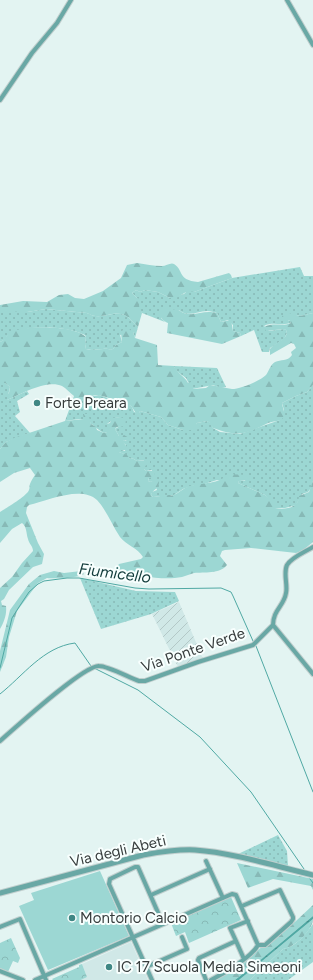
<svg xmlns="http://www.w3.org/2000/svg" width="313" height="980" font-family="Figtree,sans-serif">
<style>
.built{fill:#d0e8e7}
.industrial{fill:url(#industrial-furrows)}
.grass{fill:url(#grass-dots)}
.forest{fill:url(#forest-firs)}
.park{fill:url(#park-crowns)}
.garden{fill:#9cd7d3}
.water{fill:url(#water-ripples)}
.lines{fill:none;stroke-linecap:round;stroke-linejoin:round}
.stream{stroke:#50a9a4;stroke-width:1}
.minor-casing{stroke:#c1cfce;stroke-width:6}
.tertiary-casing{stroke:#c1cfce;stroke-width:7}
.minor{stroke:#69a8a5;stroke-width:4}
.tertiary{stroke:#69a8a5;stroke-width:5}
.poi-dot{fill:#3f8784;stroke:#f8fffe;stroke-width:1.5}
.labels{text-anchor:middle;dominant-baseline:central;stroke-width:4;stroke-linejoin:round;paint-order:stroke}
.poi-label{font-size:15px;fill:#373d3d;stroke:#f8fffe;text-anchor:start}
.street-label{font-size:15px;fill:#373d3d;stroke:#f8fffe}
.water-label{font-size:16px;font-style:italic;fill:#123c3b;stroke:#f8fffe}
</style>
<defs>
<pattern id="industrial-furrows" width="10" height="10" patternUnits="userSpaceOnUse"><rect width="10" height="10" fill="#d0e8e7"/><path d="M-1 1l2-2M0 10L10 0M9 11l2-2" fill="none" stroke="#b3c8c7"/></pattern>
<pattern id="grass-dots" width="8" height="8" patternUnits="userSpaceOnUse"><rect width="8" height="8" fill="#9cd7d3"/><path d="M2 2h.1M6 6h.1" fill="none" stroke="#87b9b6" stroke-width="1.8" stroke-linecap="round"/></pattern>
<pattern id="forest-firs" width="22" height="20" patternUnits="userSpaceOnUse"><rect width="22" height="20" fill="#9cd7d3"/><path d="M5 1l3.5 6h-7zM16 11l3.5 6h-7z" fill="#87b9b6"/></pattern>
<pattern id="park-crowns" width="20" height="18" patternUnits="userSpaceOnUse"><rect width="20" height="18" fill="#9cd7d3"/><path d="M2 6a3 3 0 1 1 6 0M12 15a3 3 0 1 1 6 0" fill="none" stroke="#87b9b6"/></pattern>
<pattern id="water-ripples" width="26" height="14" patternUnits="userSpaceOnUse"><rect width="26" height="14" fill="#50a9a4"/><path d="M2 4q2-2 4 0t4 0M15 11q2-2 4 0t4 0" fill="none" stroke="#438b87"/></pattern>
</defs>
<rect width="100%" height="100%" fill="#e3f4f2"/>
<path class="built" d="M131 942 148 980H81L87 977 82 964Z"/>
<path class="industrial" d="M179 602 203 659 178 667 152 614Z"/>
<path class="grass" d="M300 267 304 276H313V313L300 316 296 315 286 319 292 322C283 327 273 321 264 326L269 331 284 329 286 330 287 333 284 339 270 348 269 352H262L254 330 241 336 240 333 233 331V325L228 320 221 322 217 313C214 312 211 311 207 311 197 311 188 318 179 310L161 318 165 322 142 313 139 309V304L137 298 132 293 136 290 140 292 145 290 158 292 170 298 184 294 186 292H194L232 278Z
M46 309 87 313C100 321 111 311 121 314 128 315 133 322 138 327L135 338 133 332 120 335 122 342 116 345 113 349C109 350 107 348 103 349 96 349 93 351 86 349L85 344 86 337 85 335C71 328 47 326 32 328 23 329 15 333 7 336L6 339 0 342V312H27Z
M174 366 217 368 226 387 221 388 213 385 192 389 186 378 175 370Z
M0 383H5L10 387 7 400 27 391 29 394 17 401 20 412 15 416 30 433 6 442 0 449Z
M313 385V481L311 488 308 492 302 494 296 505 285 508H275V505L265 495 238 483 239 481H245L247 475H227L225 479 222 480H217L201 485H195L183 489 174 495 153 497 151 495 152 492 157 490 153 481 151 482 148 481 152 470 146 471 144 469V460L137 461 132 458 130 459 124 454 119 452V449L125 451 126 445 122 442 124 440 127 441 119 436 115 429 120 426V417L115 418 107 424V432L104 433C99 431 94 425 91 424L89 420 79 419 65 421 69 410 73 409 83 398 99 395 120 402 127 403 132 407 134 412 139 413 140 411 161 417 168 425 183 430H192L197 423 207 421 211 423 213 428 220 432 240 434 280 420 284 410 282 403 296 396 307 392Z
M80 578 136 591 175 592 179 601 151 614 101 629Z
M278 835 287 851 288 866 238 854Z
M313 924V962L288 980H250L283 949C296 947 306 934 313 924Z"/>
<path class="forest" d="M137 263C146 264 153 266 162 266 166 266 171 262 174 264 184 270 177 280 198 282L229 273 231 275 232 278 194 292H186L176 298H170L158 292 145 290 140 292 136 290 132 293 137 298 141 299 139 306 142 313 138 327C133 322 128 315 121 314 110 311 100 321 87 313L46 309 27 312H0V305L23 301 47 302 59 295 68 294 75 298 84 299 103 291 121 278 127 265Z
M166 308 170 310 176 309C180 310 183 314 188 314 199 315 204 310 217 313L221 322 231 320 233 331 240 333 241 336 222 344 167 333 168 323C162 321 159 316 161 310Z
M284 313H289L300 316 313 313V385L307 392 296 396 282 403C282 407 286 413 283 418 280 422 272 421 268 423 244 435 239 437 213 428L210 423 207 421 197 423 196 425 200 427V429L192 430H183L168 425 161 417 140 411 138 416C135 413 134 409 131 406 130 405 101 395 98 395 94 395 87 397 83 399 77 402 76 408 69 410L74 396C70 393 66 388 62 386 47 379 21 394 7 400V395L9 393 10 387 5 383H0V342C6 340 6 335 11 332 26 325 74 325 86 337L85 344 86 349C93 351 96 349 103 349 107 348 109 350 113 349L116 345 122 342 121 332 123 330 129 329 133 332 135 338 157 345 158 365 174 366C176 373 185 376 188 383L191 382 193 384V389L206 388 210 385C218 386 224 388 232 389 240 389 260 381 266 375 269 371 270 365 275 362 281 359 287 362 292 355L291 352 296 348 294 344 291 343 270 355V349C275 342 285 341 287 333L286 330 284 329 266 331 264 327C273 322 283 327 291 323L289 320H283L282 317Z
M83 414H88L91 424 96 427 97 430 104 433 107 432V424L110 423 112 418 120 417 126 419 125 426 117 427 115 429 119 436 124 435 129 438 130 440H124L123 442 128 448 127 450H120L119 452 127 455 130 459 132 458 137 461 147 460 150 461V463L145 466 144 469 146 471H154L155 474 154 477 149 478 148 481 151 482 155 479 158 480 159 482C159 489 153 489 151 495L153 497C158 497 163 495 168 495 172 495 170 496 174 495 179 493 183 488 190 486 200 483 222 484 227 474L247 475H249L251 478 250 480 239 481 238 483 265 495 275 503V508C285 510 299 508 299 496L309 492 313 481V542L302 551 296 553 251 548 225 550 222 551 220 556 227 565C220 574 204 572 194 573 190 574 186 576 182 577 162 581 140 575 120 573L116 568 119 564 141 559 143 557C138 548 126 545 120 537 112 525 107 511 97 500 81 485 47 501 29 505L27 507 26 513 38 543 44 554 42 564 33 567 9 590 4 599 1 601 2 605 6 606C7 614 4 622 0 629V588L12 577 22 563 33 551C33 546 29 544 28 539 26 533 27 527 22 523L12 529 0 543V512C6 508 27 496 29 490 30 488 29 486 30 484 31 481 33 478 35 475L30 468 14 473 0 482V449L6 442 14 438 65 421 84 419Z
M54 571 64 573 81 571 84 574C79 578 54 579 47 578L38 583 17 611 9 637 6 657 0 672V651L10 610 29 584 40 575Z
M237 863 313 879V890L311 886 273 879 248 888Z
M313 905V916L258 962 235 980H211L229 972 296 921Z
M313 919C313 930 294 948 283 949L250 980H239Z"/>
<path class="park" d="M231 897 241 920 189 943 185 932 176 936 171 923Z
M11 938 20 958 18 963 13 961 8 972 0 968V943Z
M82 964 87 977 81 980H53L52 979 79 967V965Z"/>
<path class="garden" d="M100 871 129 936 48 970 19 906 34 900 31 893Z"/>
<path class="water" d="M313 916V919L239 980H235L258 962Z"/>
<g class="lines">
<path class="stream" d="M256 646 313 792
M0 668 12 618 19 607 29 592 38 584 44 581 67 578H79L135 588 149 589 221 588 231 592 233 596 253 641
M94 668 138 690 200 737 251 792 304 869
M0 694C23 676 43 647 75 643L91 666
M310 879 313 883"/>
<defs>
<path id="minor" d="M287 0 313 45
M0 100 32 53 57 23 71 0
M313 547C305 552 292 557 287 565 283 573 288 585 286 593 284 606 273 610 273 625L313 674
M0 741C15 728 84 665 99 666 108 666 130 678 139 681H145L198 662 253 645 273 625
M206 861 223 898
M151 895 210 869
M242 906 280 890 293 917V919L291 922 265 945H258
M0 927 20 919 46 980
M236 941 230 928 248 921
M146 967 187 949 182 937
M0 971 23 980
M35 980 232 894 236 895 258 945C252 957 223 974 211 980
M152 980 109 884 110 879 135 867H138L163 924
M206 980 198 960 199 958 236 941 244 959"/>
<path id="tertiary" d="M0 893 143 855C160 852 177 849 195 850 235 853 274 866 313 875"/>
</defs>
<use href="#minor" class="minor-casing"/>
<use href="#tertiary" class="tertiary-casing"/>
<use href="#minor" class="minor"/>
<use href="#tertiary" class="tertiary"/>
</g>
<g class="poi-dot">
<circle cx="37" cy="403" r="4"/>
<circle cx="72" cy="918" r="4"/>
<circle cx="109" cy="967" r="4"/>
</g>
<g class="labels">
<g class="poi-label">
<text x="45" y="403">Forte Preara</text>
<text x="80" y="918">Montorio Calcio</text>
<text x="117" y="967">IC 17 Scuola Media Simeoni</text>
</g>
<g class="street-label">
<text transform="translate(193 650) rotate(-19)">Via Ponte Verde</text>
<text transform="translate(118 851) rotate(-13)">Via degli Abeti</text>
</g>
<g class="water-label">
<text transform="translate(115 573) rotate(7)">Fiumicello</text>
</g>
</g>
</svg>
